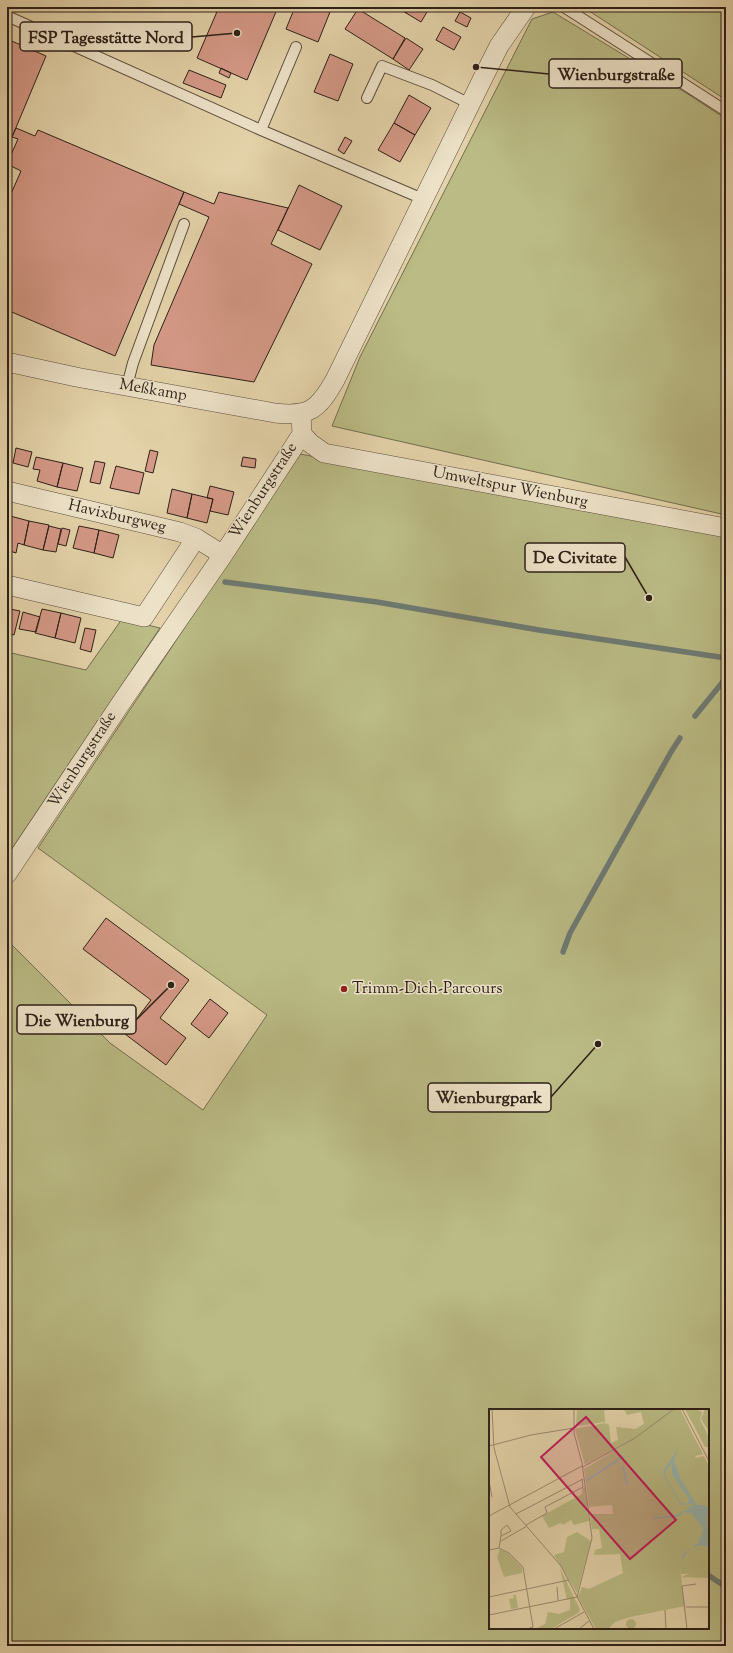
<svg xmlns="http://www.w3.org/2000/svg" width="733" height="1653" font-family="'Sorts Mill Goudy',serif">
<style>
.green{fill:#babb85;stroke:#746e4e;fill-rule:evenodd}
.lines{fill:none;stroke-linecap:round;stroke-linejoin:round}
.stream{stroke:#6d7a73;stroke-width:5.5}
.building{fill:#d59987;stroke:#2d2017}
.lane-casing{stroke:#5b4d3c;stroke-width:12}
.street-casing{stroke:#5b4d3c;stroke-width:20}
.lane{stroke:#ede2c8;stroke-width:10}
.street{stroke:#ede2c8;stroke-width:19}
.poi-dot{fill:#8f2418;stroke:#ede2c8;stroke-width:1.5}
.labels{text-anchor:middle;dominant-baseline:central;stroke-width:3;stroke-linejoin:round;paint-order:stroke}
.street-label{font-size:16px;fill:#2d2017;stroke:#ede2c8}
.poi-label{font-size:16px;fill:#2d2017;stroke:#ede2c8;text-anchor:start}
.inset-river{fill:none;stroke:#97b6b1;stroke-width:2}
.inset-road{fill:none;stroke:#9b8b6f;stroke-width:1}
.view{fill:#c2185b;fill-opacity:0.15;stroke:#c2185b;stroke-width:2}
.inset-edge{fill:none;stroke:#2d2017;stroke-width:2}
.leader{fill:none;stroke:#2d2017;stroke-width:1.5}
.callout-dot{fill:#2d2017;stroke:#ede2c8;stroke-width:1.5}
.callout{fill:#ede2c8;stroke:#2d2017;stroke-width:1.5}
.callout-label{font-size:17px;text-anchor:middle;font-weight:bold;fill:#2d2017}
</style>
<rect width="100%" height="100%" fill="#e4d3aa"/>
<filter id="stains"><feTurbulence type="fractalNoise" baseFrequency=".005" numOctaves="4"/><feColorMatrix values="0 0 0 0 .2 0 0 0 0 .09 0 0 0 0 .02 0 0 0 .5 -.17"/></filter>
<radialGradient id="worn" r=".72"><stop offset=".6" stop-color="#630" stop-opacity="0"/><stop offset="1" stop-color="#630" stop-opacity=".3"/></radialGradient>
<path class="green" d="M583 7H726V100Z
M553 12 691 96 726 119V515L332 426 360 357 532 19Z
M300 454 726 532V1646H7V940L110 1043 203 1110 267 1015 38 848ZM490 1410H708V1628H490Z
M122 619 160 628 7 856V652L86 670Z"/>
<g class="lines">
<path class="stream" d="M225 582 377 602 539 630 726 658
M695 716 726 678
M563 952 570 933 671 752 680 738
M708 1575 726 1587"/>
</g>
<path class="building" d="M219 7H278L247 80 197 58Z
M295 7H332L318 42 286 29Z
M395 7H410L406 13Z
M410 7H430L421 22 406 13Z
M358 9 405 38 393 59 345 29Z
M460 12 471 18 467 27 455 21Z
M443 27 461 37 454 50 436 40Z
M406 38 423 49 409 70 393 59Z
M7 39 46 56 7 149Z
M330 54 353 64 338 101 314 92Z
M221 68 231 73 229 78 219 73Z
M189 70 226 85 221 98 183 83Z
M409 95 431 108 415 135 394 123Z
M394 123 415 135 400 162 378 150Z
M16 128 35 136 38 130 184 192 115 356 7 310V203L21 171 7 164 18 139 12 137Z
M345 137 352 141 344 154 338 150Z
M299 185 342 206 320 250 278 230Z
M184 192 214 204 219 192 288 208 271 244 312 264 254 382 151 365 154 345 209 217 179 204Z
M7 434 10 435 11 438 7 452Z
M16 448 32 452 28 467 13 463Z
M150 450 158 452 153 473 145 471Z
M36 457 63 463 57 487 37 481 40 470 33 469Z
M243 457 256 459 255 468 241 466Z
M95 461 105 463 100 484 90 482Z
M63 463 83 468 77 491 57 487Z
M116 466 144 473 139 494 110 488Z
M210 486 234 492 228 515 210 511 213 499 207 498Z
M172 489 192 494 187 518 167 513Z
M192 494 213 499 207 523 187 518Z
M10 516 29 521 24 545 18 543 16 553 7 550V526Z
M29 521 49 525 43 550 24 545Z
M49 526 61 529 56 552 43 550Z
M79 526 99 530 94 553 73 548Z
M62 528 70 530 66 546 58 544Z
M99 530 119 535 113 558 94 553Z
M7 608 10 609 7 624Z
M10 609 20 611 14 635 7 633V624Z
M42 609 61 613 55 638 35 633Z
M23 612 40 617 36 632 19 629Z
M61 613 81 618 75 643 55 638Z
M85 628 96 630 91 652 80 649Z
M106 918 189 980 160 1018 186 1038 166 1065 125 1034 151 1000 83 949Z
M210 999 228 1013 209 1038 191 1024Z"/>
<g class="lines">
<defs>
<path id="lane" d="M564 7 726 111
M7 16 261 130 423 199
M367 98 382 66 432 85 470 104
M261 130 296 47
M127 386 133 363 184 224"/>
<path id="street" d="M7 362 76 377 275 413C309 417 318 410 335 380L482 80 499 46 526 7
M302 434 310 443 324 453 726 528
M7 491 180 532 196 538 223 555
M7 585 144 617 196 538
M7 874 121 703 223 555 302 434 301 414"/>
</defs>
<use href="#lane" class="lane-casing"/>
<use href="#street" class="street-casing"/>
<use href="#lane" class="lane"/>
<use href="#street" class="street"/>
</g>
<circle class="poi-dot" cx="344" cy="989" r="4"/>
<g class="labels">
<g class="street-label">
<text transform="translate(153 391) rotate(10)">Meßkamp</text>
<text transform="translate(510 488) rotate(11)">Umweltspur Wienburg</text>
<text transform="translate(264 491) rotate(-57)">Wienburgstraße</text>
<text transform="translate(117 517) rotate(13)">Havixburgweg</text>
<text transform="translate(83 760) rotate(-57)">Wienburgstraße</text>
</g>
<g class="poi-label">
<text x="352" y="989">Trimm-Dich-Parcours</text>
</g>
</g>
<g transform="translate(489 1409)">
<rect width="220" height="220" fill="#e4d3aa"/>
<path d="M88 0H115L116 13 87 17ZM135 0H191L203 24 214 45 206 47 207 49 215 47 220 58V169L192 168 200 165H192L191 160 196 197 141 208 126 213 119 220H107L89 188 93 178 100 180 134 164 131 145 105 146 106 141 113 139 110 120H103L101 105H124L123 96 100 98 95 60 138 34 96 56 86 20 116 14 120 16 122 34 129 31 127 18 146 20 155 15 152 3 138 6ZM196 0H213L208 1 213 3 211 11 220 28V38H216ZM216 0H220V23L212 10ZM96 78 100 112 85 116 82 111 74 116 72 114 60 119 53 107 93 85V79ZM88 123 102 132 88 184 65 146 75 143 78 128ZM11 140 20 145 33 158V164L15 168 8 148ZM71 159 91 201 89 204 62 220H46L56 215 59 203 70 205 81 201V190L78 191ZM24 186H27L29 199 22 200 20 190 25 189ZM137 215a5 5 0 1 1 10 0a5 5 0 1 1-10 0Z" fill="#babb85"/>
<path d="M189 40 185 52 192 71 208 96H214L220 99 218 107 220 139 213 136 202 139 193 150V146L210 133 214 119 202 104 194 103 205 95 192 96 175 67 174 62ZM183 55V65L200 90 199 95 192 94 176 67V62Z" fill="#97b6b1" fill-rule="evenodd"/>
<path class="inset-river" d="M134 57 138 76M97 72 135 47M165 109 187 107 194 103"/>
<path class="inset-road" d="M3 0 5 39 21 98 72 157 105 220M85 0V24L93 54 103 129 88 188M193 0 220 52M0 37 42 26 85 19M94 58 146 29 185 0M0 72 3 88M27 105 94 70M0 107 93 57M37 116 58 104 56 98 94 78 93 70M12 132 38 117M10 139 12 127 22 122 18 116 12 121V127M0 141 10 139 20 144 34 158 44 218 38 220M68 178 69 191M0 188 80 171M197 198H220M176 201 177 220M0 206 88 188M65 220 95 203M90 220 100 212M198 220 193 177 207 175"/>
<path class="view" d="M97 8 187 111 141 150 52 48Z"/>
<rect width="220" height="220" class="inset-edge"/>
</g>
<path class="leader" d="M237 33L192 37M476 67L549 74M649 598L625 557M171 985L136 1020M598 1044L551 1097"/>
<g class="callout-dot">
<circle cx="237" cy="33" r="4"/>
<circle cx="476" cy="67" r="4"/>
<circle cx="649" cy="598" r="4"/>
<circle cx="171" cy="985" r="4"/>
<circle cx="598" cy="1044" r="4"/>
</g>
<g class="callout">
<rect x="20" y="22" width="172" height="29" rx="4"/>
<rect x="549" y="59" width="133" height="29" rx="4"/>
<rect x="525" y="543" width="100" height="29" rx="4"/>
<rect x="17" y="1005" width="119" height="29" rx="4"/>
<rect x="428" y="1083" width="123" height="29" rx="4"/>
</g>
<g class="callout-label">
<text x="106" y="43">FSP Tagesstätte Nord</text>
<text x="616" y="80">Wienburgstraße</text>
<text x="575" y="563">De Civitate</text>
<text x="77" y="1026">Die Wienburg</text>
<text x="489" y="1103">Wienburgpark</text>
</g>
<rect width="733" height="1653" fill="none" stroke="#e4d3aa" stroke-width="24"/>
<rect x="8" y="8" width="717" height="1637" fill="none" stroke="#2d2017" stroke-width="2"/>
<rect x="12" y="12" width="709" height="1629" fill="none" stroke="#2d2017"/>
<rect width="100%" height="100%" filter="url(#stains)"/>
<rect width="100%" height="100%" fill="url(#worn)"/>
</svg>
